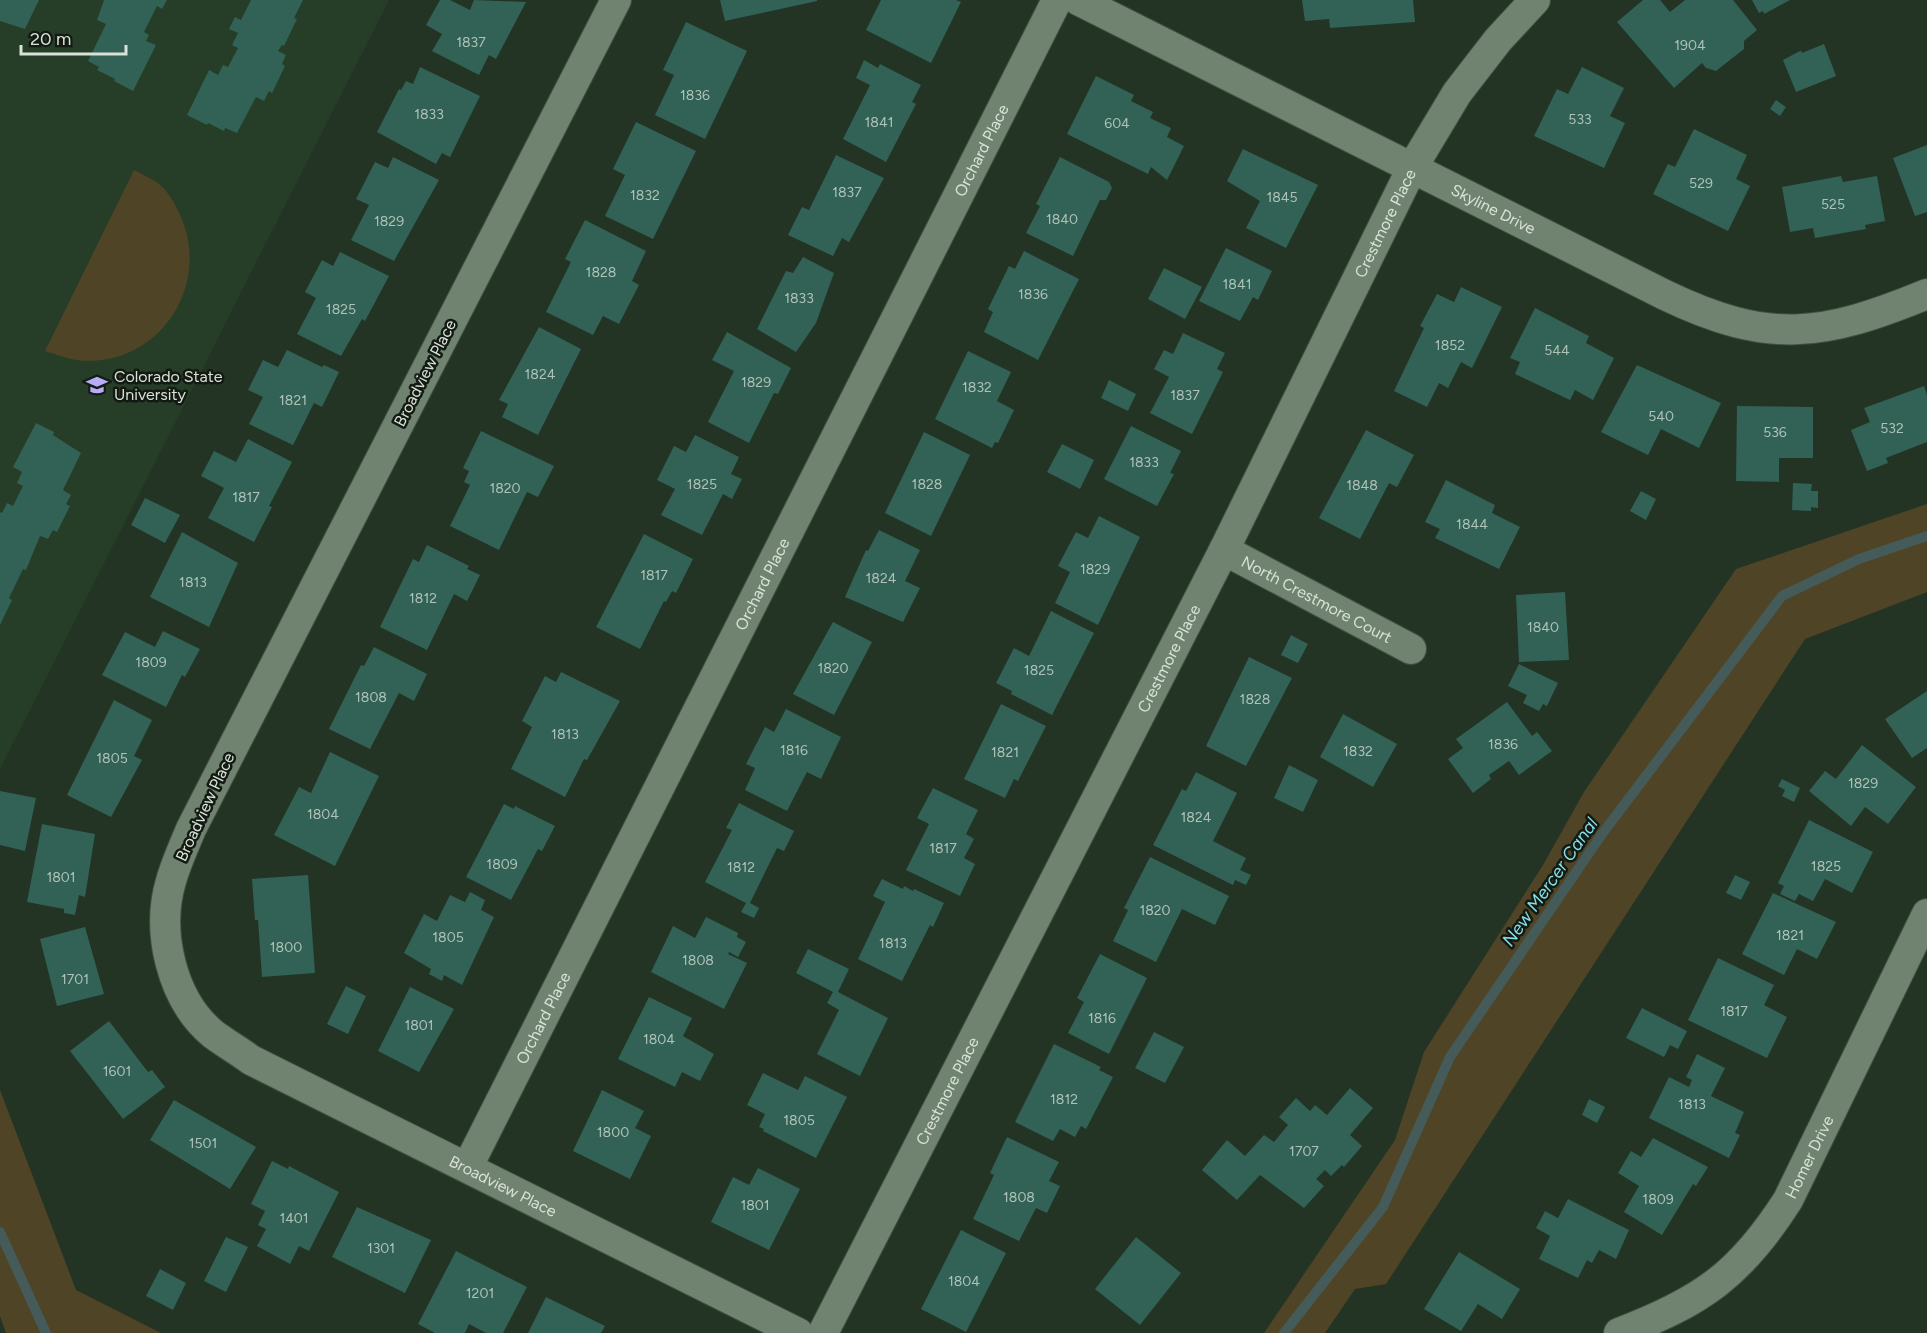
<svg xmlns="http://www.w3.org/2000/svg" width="1927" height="1333" font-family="Figtree,sans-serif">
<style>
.built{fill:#263d28}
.green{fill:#504426}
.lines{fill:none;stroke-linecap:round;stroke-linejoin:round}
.stream{stroke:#445b5a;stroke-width:10}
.building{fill:#326155}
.minor-casing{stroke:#404f42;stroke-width:32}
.minor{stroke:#6f8370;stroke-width:30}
.labels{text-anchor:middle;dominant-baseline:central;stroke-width:5;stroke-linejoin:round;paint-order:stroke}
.number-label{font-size:14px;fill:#aec2b7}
.street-label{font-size:16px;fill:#d8e2d8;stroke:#121a12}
.poi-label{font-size:16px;fill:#d8e2d8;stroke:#121a12;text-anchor:start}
.water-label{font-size:18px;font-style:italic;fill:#86dfe9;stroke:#121a12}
</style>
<rect width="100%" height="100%" fill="#233425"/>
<path class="built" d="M0 0H389L0 769Z"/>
<path class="green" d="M134 170C141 174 151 178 158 183 168 191 176 205 181 217 212 288 156 370 76 360 66 358 55 354 45 351Z
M1927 504V592L1805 639 1386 1284 1355 1289 1325 1333H1264L1395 1140 1424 1052 1543 865 1584 792 1736 569Z
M0 1090 76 1290 161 1333H6L0 1316Z"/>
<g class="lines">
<path class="stream" d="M0 1232 46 1333
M1284 1333 1383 1207 1450 1057 1602 834 1782 596 1859 559 1927 536"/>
</g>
<path class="building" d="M0 0H39L25 29 0 21Z
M104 0H167L162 9 157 6 144 32 149 35 146 41 156 45 133 91 114 81 115 79 97 70 99 67 88 61 106 24 97 20Z
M251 0H303L294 18 297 19 284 46 282 45 278 51 286 55 282 64 285 66 272 93 269 91 264 101 256 97 237 133 225 128 224 131 208 123 207 125 187 115 209 70 218 75 223 65 228 67 238 48 232 45 238 33 229 29 235 17 241 20Z
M440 0H450L470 10 474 0 526 2 496 59 489 55 479 75 432 51 442 34 426 25Z
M720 0H817V1L725 21Z
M881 0H956L961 2 931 63 866 30Z
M1302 0H1413L1415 22 1330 28 1329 19 1305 21Z
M1643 0H1660L1670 12 1685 0H1733L1757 30 1744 41V49L1716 71 1706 68 1702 63 1674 88 1617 22Z
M1752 0H1790L1764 14 1763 11 1759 13Z
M686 22 747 51 705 139 655 115 674 75 663 70Z
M1824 44 1836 76 1796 92 1783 60 1798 52 1801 51 1802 53Z
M864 60 878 68 880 64 921 85 912 102 916 104 886 162 843 139 870 85 856 78Z
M420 67 480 96 450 157 442 153 436 164 377 132 399 89 401 90 406 81 413 84Z
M1582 67 1624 88 1610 116 1625 123 1604 168 1534 136 1557 89 1568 94Z
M1096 76 1134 95 1131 101 1153 112 1150 118 1171 128 1167 137 1184 146 1167 180 1151 167 1148 174 1067 134Z
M1776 100 1786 107 1780 116 1770 109Z
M636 122 696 151 653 239 605 216 625 175 613 169Z
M1694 129 1747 155 1736 179 1750 186 1728 231 1653 194 1668 164 1675 167Z
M1927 145V212L1915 216 1893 158Z
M1243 149 1318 185 1286 248 1246 228 1260 201 1227 181Z
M836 155 884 178 849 242 842 238 833 256 788 235 802 207 809 210Z
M393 157 439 180 394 261 351 240 369 205 356 199 375 162 388 168Z
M1060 157 1109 182 1112 188 1106 200H1100L1073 256 1026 233 1040 206 1036 204Z
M1841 176 1843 182 1877 176 1885 221 1865 225 1866 229 1815 238 1813 228 1790 232 1782 187Z
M585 220 646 251 632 281 639 285 619 324 603 316 593 335 546 312 571 262 565 259Z
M1226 248 1272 271 1258 300 1253 297 1240 321 1199 301Z
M1024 251 1079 279 1038 360 984 332 993 312 988 309 1009 266 1015 269Z
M340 252 389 276 365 321 362 319 341 356 297 334 316 298 305 292 322 260 333 266Z
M803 257 834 273 816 323 796 352 757 329 786 271 793 273Z
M1164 268 1202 287 1185 319 1148 299Z
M1461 287 1502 307 1472 368 1461 362 1448 388 1439 383 1427 407 1394 391 1424 328 1420 326 1437 294 1454 302Z
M1535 308 1589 336 1586 343 1614 358 1593 400 1575 390 1570 400 1515 374 1520 362 1510 358Z
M539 327 581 349 538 435 502 417 508 404 499 400Z
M727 332 791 368 778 394 774 393 749 443 708 422 734 371 712 360Z
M1183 333 1225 353 1217 369 1223 372 1192 434 1150 413 1169 377 1154 369 1164 350 1173 354Z
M287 350 322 367 324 365 339 372 322 407 314 403 293 445 249 424 263 397 248 390 263 360 278 367Z
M968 351 1011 372 997 401 1014 410 998 443 995 442 992 448 935 419Z
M1637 365 1721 403 1699 448 1661 429 1648 455 1601 432Z
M1109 380 1136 394 1128 411 1101 398Z
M1924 386 1927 395V442L1886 458 1888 463 1867 471 1851 430 1870 422 1864 408Z
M1737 406 1813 407V458H1779V482L1736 481Z
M36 423 54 432 53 435 81 453 63 490 71 495 66 504 70 506 57 532 53 530 48 539 40 536 26 570 23 569 9 598 12 600 0 625V512L2 513 7 503 13 506 23 486 17 483 22 472 13 467Z
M1131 426 1181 451 1170 473 1174 474 1157 506 1104 479Z
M1366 430 1414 455 1397 487 1389 483 1360 539 1319 518Z
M481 431 554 466 538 497 527 492 499 550 450 526 470 485 464 482 469 471 463 468Z
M924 432 970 455 931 536 885 513Z
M695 435 739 457 731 474 742 479 732 499 723 494 702 535 661 515 675 489 657 480 674 446 686 452Z
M248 439 292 462 269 506 272 507 254 542 208 518 224 488 201 476 214 451 236 462Z
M1062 444 1094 460 1080 489 1047 472Z
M1446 480 1495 505 1492 513 1520 527 1499 569 1435 538 1440 529 1425 522Z
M1793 483 1812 484 1811 491H1818V508L1811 507V511L1792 510Z
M1641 491 1656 499 1646 520 1630 511Z
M145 498 180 515 165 543 131 525Z
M1099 516 1140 537 1098 625 1055 603 1070 572 1058 566 1076 532 1088 538Z
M879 530 920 550 905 581 920 588 903 622 845 597 866 550 868 551Z
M182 532 238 563 209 627 150 597Z
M644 534 693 559 676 593 672 591 666 602 664 601 640 649 596 627Z
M427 545 469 566 467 569 480 575 467 601 454 594 427 650 380 627 413 559 419 562Z
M1565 592 1569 660 1519 662 1516 595Z
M1051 611 1094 633 1052 715 1011 694 1012 691 996 683 1014 648 1029 656Z
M833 622 872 642 834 715 793 694Z
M163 631 200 649 185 677 182 675 166 707 102 675 125 632 155 647Z
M1291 635 1308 644 1298 663 1281 655Z
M374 647 427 674 414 701 399 693 370 749 329 729 361 665 364 666Z
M1249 657 1292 678 1246 766 1206 746Z
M1519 664 1558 683 1547 706 1543 704 1539 711 1523 703 1527 695 1508 686Z
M561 672 620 701 587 760 584 759 565 797 511 769 532 727 522 721 545 676 556 682Z
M1927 691V748L1912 758 1885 719Z
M114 700 152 720 134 756 142 760 111 817 67 795Z
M1507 702 1532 736 1537 732 1552 751 1519 775 1509 761 1489 775 1491 779 1473 793 1448 759 1463 748 1456 739Z
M1001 704 1046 726 1018 781 1014 779 1005 798 964 779Z
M786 709 841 737 821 779 807 772 787 811 745 790 755 768 746 764 765 727 774 732Z
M1343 714 1397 744 1373 787 1320 757Z
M1862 745 1916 787 1888 824 1865 807 1851 826 1809 791 1825 771 1836 779Z
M330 752 379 776 335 866 274 835 299 787 311 793Z
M1289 765 1318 780 1303 812 1274 798Z
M1196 772 1237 793 1213 841 1246 858 1240 870 1251 875 1246 885 1235 880 1233 885 1153 845 1182 789 1186 791Z
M1782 779 1800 788 1794 802 1782 796 1785 790 1778 786Z
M933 788 978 810 966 834 974 839 964 858 975 864 960 896 906 870 929 824 917 818Z
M0 791 36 798 25 851 0 845Z
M739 803 794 831 784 851 777 848 750 903 759 908 754 918 741 912 746 903 705 882 732 830 726 828Z
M504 804 514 809 515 806 555 826 542 851 538 849 511 900 466 877Z
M1809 820 1873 852 1852 893 1825 879 1813 901 1799 894 1795 901 1780 894 1784 886 1778 883Z
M42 824 95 834 85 897 79 895 75 915 64 913V909L27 902Z
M1150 857 1229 896 1215 925 1182 909 1156 962 1113 941 1128 910 1124 908Z
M308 875 315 973 262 977 258 920H255L252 879Z
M1735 875 1750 882 1741 900 1726 893Z
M882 879 903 889 904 886 913 891 914 889 944 903 933 927 930 925 902 981 858 959 885 902 873 896Z
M470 892 485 900 481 910 494 917 462 985 444 975 442 981 429 974 431 969 404 953 424 914 437 921 450 895 465 902Z
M1773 893 1836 922 1817 959 1797 949 1784 975 1742 954Z
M706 917 738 933 737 937 746 942 738 957 729 952 728 954 747 963 724 1009 651 972 673 926 695 938Z
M85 927 104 994 57 1006 40 939Z
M808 949 849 969 838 992 888 1018 860 1076 817 1054 839 1010 827 1003 833 992 796 973Z
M1100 954 1147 978 1109 1054 1068 1033 1084 1002 1077 998Z
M1718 958 1774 985 1764 1005 1787 1017 1767 1058 1688 1020Z
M346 986 366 996 348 1034 327 1024Z
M410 987 454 1009 419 1072 378 1051Z
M649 997 692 1018 683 1036 714 1054 700 1081 682 1072 675 1087 618 1059Z
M1642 1008 1687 1031 1678 1049 1670 1045 1664 1057 1626 1038Z
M109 1021 148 1072 152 1070 165 1087 123 1119 70 1051Z
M1154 1032 1184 1047 1165 1083 1135 1068Z
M1054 1044 1101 1067 1099 1070 1113 1077 1086 1129 1081 1126 1075 1137 1060 1129 1053 1141 1015 1122Z
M1697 1054 1725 1068 1711 1096 1744 1112 1735 1133 1740 1135 1729 1158 1649 1118 1669 1077 1689 1087 1692 1080 1686 1077Z
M763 1073 798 1090 805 1076 847 1097 816 1158 763 1131 764 1129 759 1127 765 1114 747 1105Z
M1350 1088 1373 1108 1350 1135 1362 1146 1344 1167 1342 1165 1331 1176 1325 1170 1316 1179 1324 1186 1304 1208 1260 1175 1237 1200 1202 1170 1227 1140 1245 1156 1264 1135 1274 1142 1288 1125 1279 1117 1296 1098 1310 1111 1315 1105 1327 1115Z
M602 1090 644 1111 635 1128 651 1136 630 1179 573 1151Z
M1589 1099 1605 1107 1597 1123 1582 1115Z
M174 1100 256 1147 230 1189 150 1140Z
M1007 1137 1059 1162 1049 1181 1060 1186 1047 1213 1036 1208 1019 1241 973 1219 994 1175 990 1173Z
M1653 1138 1708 1167 1696 1186 1693 1184 1662 1235 1624 1212 1639 1186 1618 1173 1631 1151 1641 1157Z
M272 1161 288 1169 289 1166 339 1192 309 1251 299 1246 290 1264 257 1246 266 1229 258 1225 265 1211 251 1204Z
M758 1168 800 1189 769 1250 711 1222 733 1177 749 1185Z
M1568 1199 1629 1230 1616 1259 1599 1250 1592 1263 1587 1260 1578 1278 1539 1259 1550 1236 1536 1228 1545 1211 1558 1218Z
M357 1207 431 1240 405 1293 332 1257Z
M961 1230 1006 1253 966 1332 921 1309Z
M226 1237 248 1247 226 1292 204 1281Z
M1136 1237 1181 1273 1140 1325 1095 1289Z
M456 1251 527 1287 503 1333H486L469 1324 465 1333H435L418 1324Z
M1459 1252 1520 1289 1502 1319 1478 1304 1461 1331 1424 1309Z
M160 1269 186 1283 173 1310 146 1296Z
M546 1297 605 1326 601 1333H528Z"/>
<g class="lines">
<defs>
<g id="minor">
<path id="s1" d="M616 0 191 829C184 846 176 863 171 881 156 931 171 999 213 1034 225 1043 239 1051 251 1060L798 1333"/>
<path id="s2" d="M1078 0 1665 295C1769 345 1822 337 1927 294"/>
<path id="s3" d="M1224 550 1411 649"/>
<path id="s4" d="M468 1166 1057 0"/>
<path id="s5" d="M823 1333 1224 550 1412 168 1457 93 1498 40 1535 0"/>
<path id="s6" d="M1619 1333C1701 1302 1740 1275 1788 1200L1927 914"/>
</g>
</defs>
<use href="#minor" class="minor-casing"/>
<use href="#minor" class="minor"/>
</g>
<defs>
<symbol id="university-bare" viewBox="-9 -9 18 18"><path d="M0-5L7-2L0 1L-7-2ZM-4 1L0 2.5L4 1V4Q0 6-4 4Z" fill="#b8abf7" stroke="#121a12" stroke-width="2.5" paint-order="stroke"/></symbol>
</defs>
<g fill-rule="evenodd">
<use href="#university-bare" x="82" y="370" width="30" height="30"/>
</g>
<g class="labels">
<g class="number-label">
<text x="471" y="42">1837</text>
<text x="1690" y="45">1904</text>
<text x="695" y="95">1836</text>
<text x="429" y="114">1833</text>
<text x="1580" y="119">533</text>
<text x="879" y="122">1841</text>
<text x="1117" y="123">604</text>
<text x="1701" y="183">529</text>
<text x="847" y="192">1837</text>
<text x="645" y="195">1832</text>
<text x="1282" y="197">1845</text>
<text x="1833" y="204">525</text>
<text x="1062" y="219">1840</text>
<text x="389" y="221">1829</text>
<text x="601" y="272">1828</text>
<text x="1237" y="284">1841</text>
<text x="1033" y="294">1836</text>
<text x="799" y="298">1833</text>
<text x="341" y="309">1825</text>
<text x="1450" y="345">1852</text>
<text x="1557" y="350">544</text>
<text x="540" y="374">1824</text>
<text x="756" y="382">1829</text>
<text x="977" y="387">1832</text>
<text x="1185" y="395">1837</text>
<text x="293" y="400">1821</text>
<text x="1661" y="416">540</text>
<text x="1892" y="428">532</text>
<text x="1775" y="432">536</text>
<text x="1144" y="462">1833</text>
<text x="702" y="484">1825</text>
<text x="927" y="484">1828</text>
<text x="1362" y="485">1848</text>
<text x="505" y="488">1820</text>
<text x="246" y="497">1817</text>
<text x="1472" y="524">1844</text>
<text x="1095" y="569">1829</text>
<text x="654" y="575">1817</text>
<text x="881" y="578">1824</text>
<text x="193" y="582">1813</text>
<text x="423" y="598">1812</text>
<text x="1543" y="627">1840</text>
<text x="151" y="662">1809</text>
<text x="833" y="668">1820</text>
<text x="1039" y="670">1825</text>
<text x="371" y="697">1808</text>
<text x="1255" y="699">1828</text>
<text x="565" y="734">1813</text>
<text x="1503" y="744">1836</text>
<text x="794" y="750">1816</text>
<text x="1358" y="751">1832</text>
<text x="1005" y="752">1821</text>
<text x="112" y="758">1805</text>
<text x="1863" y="783">1829</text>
<text x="323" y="814">1804</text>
<text x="1196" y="817">1824</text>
<text x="943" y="848">1817</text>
<text x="502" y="864">1809</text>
<text x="1826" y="866">1825</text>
<text x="741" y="867">1812</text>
<text x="61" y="877">1801</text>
<text x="1155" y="910">1820</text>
<text x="1790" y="935">1821</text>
<text x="448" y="937">1805</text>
<text x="893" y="943">1813</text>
<text x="286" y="947">1800</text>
<text x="698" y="960">1808</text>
<text x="75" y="979">1701</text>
<text x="1734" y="1011">1817</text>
<text x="1102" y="1018">1816</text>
<text x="419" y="1025">1801</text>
<text x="659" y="1039">1804</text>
<text x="117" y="1071">1601</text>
<text x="1064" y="1099">1812</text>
<text x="1692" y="1104">1813</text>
<text x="799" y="1120">1805</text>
<text x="613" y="1132">1800</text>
<text x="203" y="1143">1501</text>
<text x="1304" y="1151">1707</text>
<text x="1019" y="1197">1808</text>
<text x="1658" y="1199">1809</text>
<text x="755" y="1205">1801</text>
<text x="294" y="1218">1401</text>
<text x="381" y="1248">1301</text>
<text x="964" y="1281">1804</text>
<text x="480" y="1293">1201</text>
</g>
<g class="street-label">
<text stroke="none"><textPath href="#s4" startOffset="1138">Orchard Place</textPath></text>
<text stroke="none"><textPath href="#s2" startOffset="465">Skyline Drive</textPath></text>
<text stroke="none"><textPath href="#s5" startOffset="1244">Crestmore Place</textPath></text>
<text transform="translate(425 373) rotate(-63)">Broadview Place</text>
<text stroke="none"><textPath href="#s4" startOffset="652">Orchard Place</textPath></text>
<text stroke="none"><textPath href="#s3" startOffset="105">North Crestmore Court</textPath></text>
<text stroke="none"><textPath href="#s5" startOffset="758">Crestmore Place</textPath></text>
<text transform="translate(205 807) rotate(-65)">Broadview Place</text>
<text stroke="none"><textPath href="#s4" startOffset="166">Orchard Place</textPath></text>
<text stroke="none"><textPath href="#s5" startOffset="272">Crestmore Place</textPath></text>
<text stroke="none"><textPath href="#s6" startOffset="268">Homer Drive</textPath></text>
<text stroke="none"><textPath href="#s1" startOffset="1482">Broadview Place</textPath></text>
</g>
<g class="poi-label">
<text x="114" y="376">Colorado State<tspan x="114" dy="18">University</tspan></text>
</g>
<g class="water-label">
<text transform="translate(1550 882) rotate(-55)">New Mercer Canal</text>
</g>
</g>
<path d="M21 45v9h105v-9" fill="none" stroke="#d8e2d8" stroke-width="3"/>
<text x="30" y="45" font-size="18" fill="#d8e2d8" stroke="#121a12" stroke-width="4.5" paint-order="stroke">20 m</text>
</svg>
